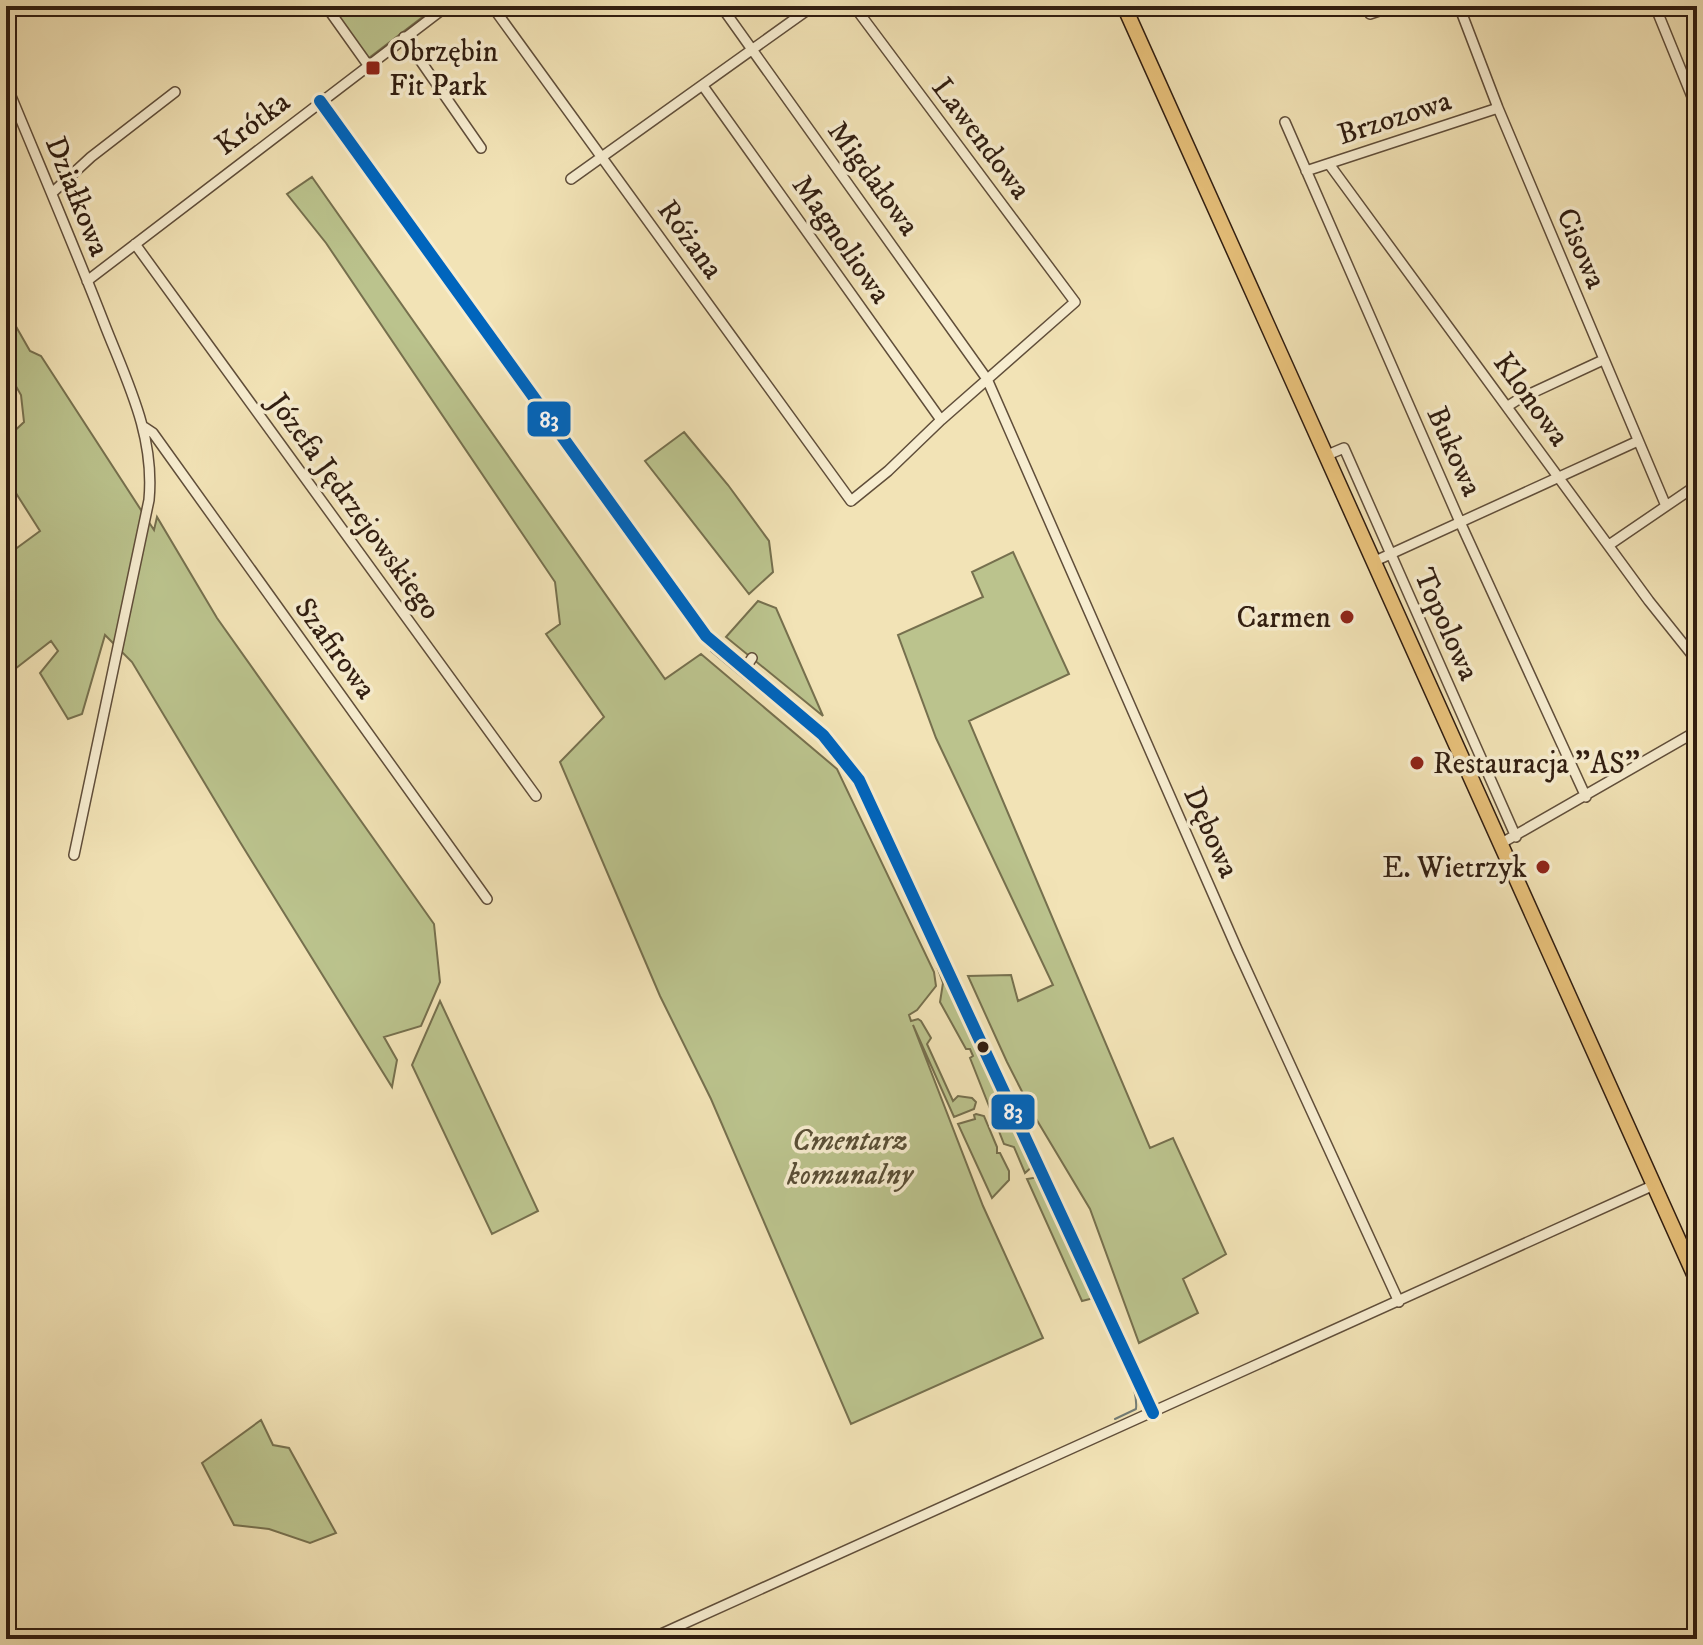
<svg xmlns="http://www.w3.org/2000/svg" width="1703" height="1645" viewBox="0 0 1703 1645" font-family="'IM FELL DW Pica',serif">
  <rect width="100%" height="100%" fill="#f2e3b6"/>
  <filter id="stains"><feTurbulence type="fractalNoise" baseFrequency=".0025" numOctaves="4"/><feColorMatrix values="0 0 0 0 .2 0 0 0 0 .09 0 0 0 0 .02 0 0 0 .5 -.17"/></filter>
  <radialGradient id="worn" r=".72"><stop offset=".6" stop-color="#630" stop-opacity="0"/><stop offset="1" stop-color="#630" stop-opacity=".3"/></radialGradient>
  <path fill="#bbc38d" stroke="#76704e" stroke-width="2" d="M326 6H437L365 61Z
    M312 177 665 679 701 654 837 769 934 972 936 986 917 1010 909 1015 911 1021 918 1019 921 1021 931 1038 927 1044 953 1101 958 1096 972 1098 976 1102 974 1109 954 1117 913 1025 983 1206 1043 1338 851 1424 711 1099 660 996 560 762 604 717 546 634 560 624 555 582 326 243 287 194Z
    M10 316 30 351 41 356 154 530 157 517 217 618 434 924 440 982 421 1026 384 1037 397 1060 392 1087 240 842 132 662 105 635 82 714 68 719 40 673 58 651 51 641 6 676V556L40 531 7 479 8 437 24 422 21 395 6 369V318Z
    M684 432 728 485 769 541 773 572 749 594 645 461Z
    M1013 552 1069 674 969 721 1150 1148 1173 1138 1226 1254 1183 1279 1198 1313 1139 1343 1090 1209 1035 1117 1007 1062 968 976 1011 975 1018 1001 1053 985 936 738 898 635 983 597 972 572Z
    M758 601 776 608 823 716 726 637Z
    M938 969H944L1034 1165 1025 1173 1014 1147 1004 1144 970 1058 973 1056 970 1049H966L940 1002 943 983Z
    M440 1001 538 1211 492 1234 412 1065Z
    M976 1114 984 1116 997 1147V1153H1000L1009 1171V1180L992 1198 958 1124 975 1119 974 1115Z
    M1039 1177 1095 1294 1094 1298 1082 1301 1027 1179Z
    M261 1420 273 1445 289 1448 336 1533 310 1543 269 1529 234 1525 202 1463Z"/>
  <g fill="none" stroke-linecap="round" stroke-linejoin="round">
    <path stroke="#737c75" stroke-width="2" d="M711 651 829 749
      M840 763 855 785 894 869
      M898 879 938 962
      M942 972 1032 1167
      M1037 1177 1091 1295
      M1097 1306C1109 1333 1139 1381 1136 1409L1115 1419"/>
    <g stroke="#604e3a" stroke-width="12">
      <path id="minor" d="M326 6 368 65
        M492 6 851 501 888 471 941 420 1075 302 854 6
        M721 6 987 379 1237 949 1399 1302
        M1459 6 1498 108 1666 506
        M1655 6 1697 109
        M1370 14 1394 6
        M404 37 481 148
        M6 84C39 164 73 243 104 323 127 382 155 435 149 500L74 855
        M703 86 941 420
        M320 101 706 636 823 735 859 780 1153 1413
        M1285 122 1460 522 1586 797
        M1329 164 1649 601 1697 661
        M1306 171 1498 108
        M571 179 813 6
        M52 193 91 157 175 92
        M135 244 536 796
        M87 281 447 6
        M1508 406 1519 399 1603 360
        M144 427 153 433 487 899
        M1325 456 1344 448 1516 837
        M1609 545 1697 485
        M1373 562 1638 441
        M744 670 752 658
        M1500 844 1697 731
        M650 1639 1654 1185"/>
    </g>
    <g stroke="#301d10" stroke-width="17">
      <path id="primary" d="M1124 6 1697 1281"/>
    </g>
    <use href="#minor" stroke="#f7edd0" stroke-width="9"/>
    <use href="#primary" stroke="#e9c27b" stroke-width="14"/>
    <g stroke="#f7edd0" stroke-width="18">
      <path id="bus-1" d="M320 101 706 636 823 735 859 780 1153 1413"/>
    </g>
    <use href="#bus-1" stroke="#0065bd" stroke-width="12"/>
  </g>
  <g fill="#8f2418" stroke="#f7edd0" stroke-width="3">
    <rect x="365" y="60" width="16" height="16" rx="4"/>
    <circle cx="1347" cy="617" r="8"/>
    <circle cx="1417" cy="763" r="8"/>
    <circle cx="1543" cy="867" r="8"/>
  </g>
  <circle fill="#301d10" stroke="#f7edd0" stroke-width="3" cx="983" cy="1047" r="7"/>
  <g text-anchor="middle" stroke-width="7" stroke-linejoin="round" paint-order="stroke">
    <g font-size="30" fill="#301d10" stroke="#f7edd0" text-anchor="start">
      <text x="389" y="61">Obrzębin<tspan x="389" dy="34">Fit Park</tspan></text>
      <text x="1331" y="627" text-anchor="end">Carmen</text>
      <text x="1433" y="773">Restauracja "AS"</text>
      <text x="1527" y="877" text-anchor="end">E. Wietrzyk</text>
    </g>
    <g font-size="30" fill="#301d10" stroke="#f7edd0">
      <text transform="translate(1394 117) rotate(-18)" y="10">Brzozowa</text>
      <text transform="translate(252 123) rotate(-37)" y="10">Krótka</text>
      <text transform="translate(982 138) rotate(53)" y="10">Lawendowa</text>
      <text transform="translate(874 178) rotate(54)" y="10">Migdałowa</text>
      <text transform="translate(78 196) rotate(68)" y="10">Działkowa</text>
      <text transform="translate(691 239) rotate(54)" y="10">Różana</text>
      <text transform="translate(842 239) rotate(55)" y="10">Magnoliowa</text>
      <text transform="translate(1582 248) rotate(67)" y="10">Cisowa</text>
      <text transform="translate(1532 399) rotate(54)" y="10">Klonowa</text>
      <text transform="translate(1455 451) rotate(66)" y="10">Bukowa</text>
      <text transform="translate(355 506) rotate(54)" y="10">Józefa Jędrzejowskiego</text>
      <text transform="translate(1447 624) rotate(66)" y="10">Topolowa</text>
      <text transform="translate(336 648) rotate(54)" y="10">Szafirowa</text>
      <text transform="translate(1212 832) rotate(66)" y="10">Dębowa</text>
    </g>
    <g font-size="30" font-style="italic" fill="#5a4f36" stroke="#f7edd0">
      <text x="850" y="1150">Cmentarz<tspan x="850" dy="34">komunalny</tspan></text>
    </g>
  </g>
  <g stroke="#f7edd0" stroke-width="3">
    <rect x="526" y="400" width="46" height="38" rx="8" fill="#0065bd"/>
    <rect x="990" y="1093" width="46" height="38" rx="8" fill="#0065bd"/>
  </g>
  <g font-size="22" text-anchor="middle" font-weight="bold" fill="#fff">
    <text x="549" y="427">83</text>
    <text x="1013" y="1119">83</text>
  </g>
  <rect width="1703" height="1645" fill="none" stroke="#f2e3b6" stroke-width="32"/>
  <rect x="8" y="8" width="1687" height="1629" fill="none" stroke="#301d10" stroke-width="4"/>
  <rect x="16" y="16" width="1671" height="1613" fill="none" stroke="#301d10" stroke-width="2"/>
  <rect width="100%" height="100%" filter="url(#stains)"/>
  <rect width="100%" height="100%" fill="url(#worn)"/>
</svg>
